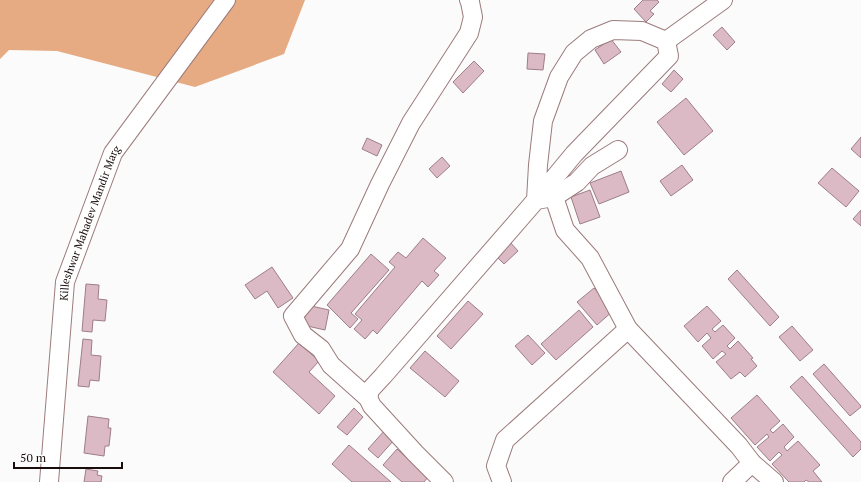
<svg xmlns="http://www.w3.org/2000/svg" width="861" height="482" viewBox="0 0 861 482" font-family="'PT Serif',serif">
  <rect width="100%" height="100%" fill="#fbfbfb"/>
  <path fill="#e6ab83" d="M0 0H305L284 54 195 87 57 51 9 50 0 59Z"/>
  <path fill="#dcbac5" stroke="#9e7e88" d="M643 0H657L659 2 650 11 654 14 646 22 634 9Z
    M722 27 735 42 727 50 713 35Z
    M611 39 621 52 604 64 595 50Z
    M528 53 545 54 543 70 527 69Z
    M474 61 484 71 463 93 453 82Z
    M674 70 683 79 671 92 662 84Z
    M686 98 713 131 684 155 657 122Z
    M861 137V158L851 149Z
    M367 138 382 145 377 156 362 149Z
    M442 157 450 166 437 178 429 169Z
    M682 165 693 180 671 196 660 181Z
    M832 168 859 191 846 207 818 183Z
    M621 171 629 192 599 204 590 183Z
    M590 190 600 217 580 224 571 197Z
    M861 210V226L853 219Z
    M423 238 446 258 434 271 439 275 428 287 422 281 377 334 373 330 365 339 354 329 362 320 355 314 395 267 389 262 398 252 406 258Z
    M510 242 518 251 504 264 496 256Z
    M371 254 389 270 351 313 358 319 350 328 327 305Z
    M272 267 293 298 278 308 267 291 255 299 245 285Z
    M737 270 779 317 770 326 728 279Z
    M86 284 99 285 98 299 107 300 105 321 93 320 92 332 82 331Z
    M594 288 614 310 597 325 577 302Z
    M468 301 483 314 451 349 437 336Z
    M307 305 329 310 325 330 303 325Z
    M707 306 721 321 712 329 715 332 723 325 735 338 727 346 730 349 738 341 753 358 751 359 757 366 745 377 740 372 731 379 716 362 726 354 722 351 713 359 702 346 711 338 707 333 698 342 684 326Z
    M579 310 593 327 556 360 541 344Z
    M792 326 813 350 800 361 779 337Z
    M528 335 545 353 532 365 515 346Z
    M83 339 92 340 91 355 101 356 99 381 90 380 89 387 78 386Z
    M299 343 319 361 309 372 335 396 319 414 273 372Z
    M425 351 459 381 445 397 410 368Z
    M824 364 861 406V407L850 416 813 374Z
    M802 376 861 442V449L853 457 790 387Z
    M757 395 780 421 770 430 773 433 783 424 794 437 784 447 787 451 798 441 820 465 813 471 822 482H809L806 480 804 482H789L772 464 782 455 779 452 770 461 757 447 769 437 767 434 755 445 731 418Z
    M354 408 363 417 347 435 337 427Z
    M88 416 109 419 108 428H111L109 446H105L104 456 84 453Z
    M385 430 395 439 378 458 368 449Z
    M349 445 391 482H352L332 464Z
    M397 449 428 477 424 482H402L383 465Z
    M86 469 98 471 97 475 102 476 101 482H84Z"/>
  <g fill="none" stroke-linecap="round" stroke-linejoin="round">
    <g stroke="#9c7b7c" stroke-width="20">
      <g id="minor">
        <path d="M613 30 642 31 666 41 669 56 574 154 536 200 538 165 543 121 559 77 574 53 591 39Z"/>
        <path d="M666 41 723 0"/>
        <path d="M538 181 554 197 565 230 590 258 628 329 739 446 752 463 774 482"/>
        <path d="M368 398 370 390 383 376 536 200 554 197 577 182 592 166 618 150"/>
        <path id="s1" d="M49 482 65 282 113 153 226 0"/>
        <path d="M444 482 415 453 372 406 368 398 331 365 321 349 303 335 293 316 350 249 380 184 411 123 469 33 473 17 470 2 469 0"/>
        <path d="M502 482 496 466 505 440 628 329"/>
        <path d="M732 482 752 463"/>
      </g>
    </g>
    <use href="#minor" stroke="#fff" stroke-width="18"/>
  </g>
  <g text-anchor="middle" stroke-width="3" stroke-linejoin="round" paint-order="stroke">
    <g font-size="11" fill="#180c0d" stroke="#fbfbfb">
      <text dy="4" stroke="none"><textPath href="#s1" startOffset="264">Killeshwar Mahadev Mandir Marg</textPath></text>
    </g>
  </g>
  <path d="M14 462v6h108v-6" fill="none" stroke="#180c0d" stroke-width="2"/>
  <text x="20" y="462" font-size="12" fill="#180c0d" stroke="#fbfbfb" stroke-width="3" paint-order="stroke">50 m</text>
</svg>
